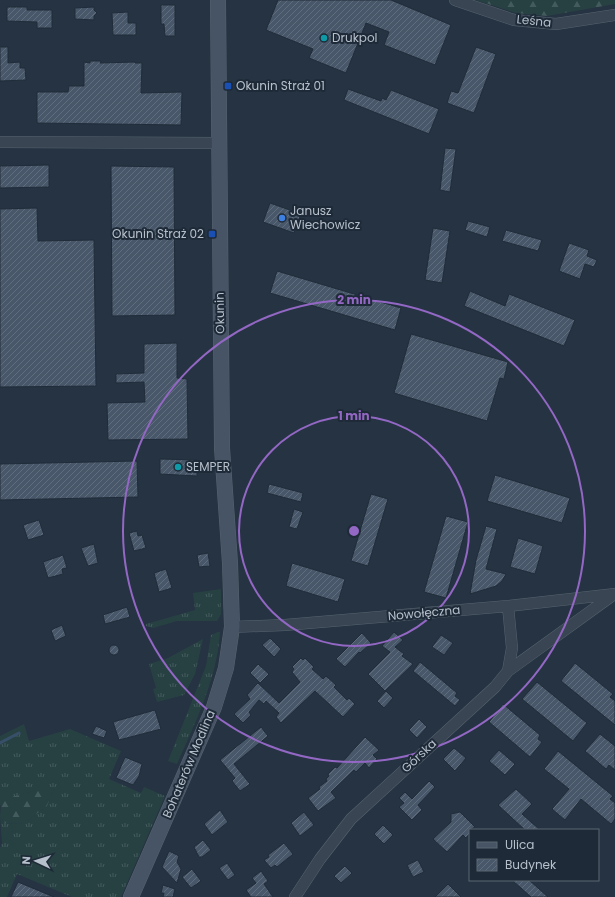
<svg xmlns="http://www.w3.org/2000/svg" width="615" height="897" viewBox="0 0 615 897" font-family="Poppins,sans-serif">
  <defs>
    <pattern id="grass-tufts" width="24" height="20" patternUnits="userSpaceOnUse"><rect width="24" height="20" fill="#274143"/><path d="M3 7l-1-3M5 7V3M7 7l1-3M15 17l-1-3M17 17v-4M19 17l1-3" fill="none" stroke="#445b5d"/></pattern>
    <pattern id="forest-firs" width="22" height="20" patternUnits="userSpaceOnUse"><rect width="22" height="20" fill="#274143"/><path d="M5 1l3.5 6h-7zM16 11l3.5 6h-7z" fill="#445b5d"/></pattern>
    <pattern id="building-hatch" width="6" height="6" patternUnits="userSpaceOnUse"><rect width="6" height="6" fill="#485769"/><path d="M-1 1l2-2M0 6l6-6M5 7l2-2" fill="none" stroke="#606d7d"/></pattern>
  </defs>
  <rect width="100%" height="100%" fill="#253342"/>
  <path fill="url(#grass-tufts)" d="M221 589V614L217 621H177L153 628 146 626V624L195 610 193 593Z
    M218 632H220C217 679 196 721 177 764L168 761 206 666 211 635Z
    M203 639 195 674 184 695 157 702 153 689 156 688 149 664 168 658Z
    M24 724 29 741 70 729 121 751 109 779 141 793 144 787 165 796 121 897H72L17 874 7 897H0V848L2 843 0 817 5 823 20 824 27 821 47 806 54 789C40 788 9 795 0 806V736Z"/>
  <path fill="url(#forest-firs)" d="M476 0H615V4L547 16 516 13Z
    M40 789H54L47 806 27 821 20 824 5 823 0 817 1 804 8 798Z"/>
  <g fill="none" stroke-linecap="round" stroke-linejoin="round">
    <path stroke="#384f6a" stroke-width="3" d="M0 743 19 733"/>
  </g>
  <path fill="url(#building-hatch)" stroke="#202c39" d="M278 0H391L451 25 435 65 384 45 389 32 366 23 346 73 309 58 313 49 266 30Z
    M161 5H175V36H165L164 24H161Z
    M7 7H27V10H52V28H37V22L7 21Z
    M94 7V10L97 13 94 16V20L75 19V8Z
    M128 12V23H136V35H113L112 13Z
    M0 47H8V63L20 62V68H25L26 80 0 81Z
    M476 47 496 54 474 113 447 103 451 91 458 93Z
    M90 61H101L100 63 135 62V63H142L141 93 182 92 181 125 37 123V92H68L69 86H84V62L90 63Z
    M348 89 381 101 382 98 386 100 391 90 439 109 429 134 344 100Z
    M445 148 456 149 450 192 440 190Z
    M49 165V187L0 188V166Z
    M111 166 174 167 175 315 112 316Z
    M270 203 301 214 294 233 263 222Z
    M37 208 38 241 94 240 96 386 0 387V209Z
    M468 221 490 227 487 237 465 230Z
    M433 228 450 231 442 283 425 280Z
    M506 230 542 240 538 251 502 241Z
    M569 243 589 250 587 256 597 260 594 267 585 264 580 279 559 271Z
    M277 271 401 308 395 330 270 293Z
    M470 291 505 306 509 294 575 320 564 346 464 306Z
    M411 334 508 362 504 379 500 378 487 421 394 393Z
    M177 343V378L187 379 188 439 108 440 107 403 145 402 144 382 116 383V374L144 373V344Z
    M160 459 197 460V476L160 474Z
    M137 461 138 497 0 500V464Z
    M495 475 570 498 562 523 487 501Z
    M269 484 303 493 301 502 267 493Z
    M371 494 388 499 368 566 351 561Z
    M294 509 303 512 297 529 289 527Z
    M446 516 468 522 446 598 424 592Z
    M39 520 44 535 28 540 23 525Z
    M486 526 497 529 486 569 506 574 502 581 496 586 470 594 476 560Z
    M137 531 138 536 142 535 146 548 134 551 129 533Z
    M518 538 543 546 535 574 510 567Z
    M94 544 98 563 88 566 81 548Z
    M208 553 210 566 199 567 197 555Z
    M63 555 67 568 62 569 63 574 48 578 43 562Z
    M292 563 345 579 338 602 286 586Z
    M166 569 172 588 159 592 154 573Z
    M127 607 130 617 105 624 103 615Z
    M62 625 66 636 55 641 51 630Z
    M394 632 403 640 395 647 404 654 402 656 413 664 385 691 368 674 390 652 382 646Z
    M362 633 371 643 360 653 359 652 345 667 336 659Z
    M441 635 453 643 444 655 432 647Z
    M270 638 281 649 274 657 262 645Z
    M109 650a5 5 0 1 1 10 0a5 5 0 1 1-10 0Z
    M301 658 303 660 305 658 314 667 312 669 323 679 326 676 336 685 334 687 347 700 349 698 355 704 343 717 315 691 281 723 276 717 279 713 266 701 264 704 259 700 249 712 251 715 243 723 234 714 250 699 247 695 258 683 279 703 300 682 292 672 294 669 292 667Z
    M420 662 457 693 455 696 460 700 455 706 413 671Z
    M575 663 613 694 610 697 615 701V725L561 681Z
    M258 664 269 674 260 683 250 673Z
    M537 682 587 723 573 741 522 699Z
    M386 691 393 698 384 708 377 701Z
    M503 704 540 735 538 739 542 742 530 757 489 722Z
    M155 710 161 729 119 740 113 722Z
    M419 719 427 727 417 738 409 730Z
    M96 726 107 731 104 738 92 734Z
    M261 727 268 736 234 764 250 784 240 791 232 781 235 778 220 760Z
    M600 734 615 746V770L609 765 606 769 585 751Z
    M365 737 379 750 373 755 377 759 369 768 365 763 356 772 354 770 331 792 336 798 318 811 308 798 320 789 319 787 327 781 326 779 329 776 328 774 335 767 337 768Z
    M454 748 466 758 455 771 443 759Z
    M499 750 515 764 505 775 489 761Z
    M558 751 613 796 610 799 615 803V819L611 824 581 799 565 820 552 809 569 789 544 769Z
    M125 757 142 764 139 776 133 785 116 778Z
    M429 781 435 787 418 805 422 810 412 820 399 807 404 803 399 798 405 792 412 799Z
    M516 789 532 804 522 814 540 830H525L498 805Z
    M220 810 228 822 212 835 204 824Z
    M304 812 314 825 300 836 291 823Z
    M460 812 475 827 470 830V833L466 838 463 835 447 852 433 839 451 822V814Z
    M383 825 393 835 384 844 374 834Z
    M203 840 211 850 202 857H199L194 847Z
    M284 843 293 854 277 867 275 865 271 868 264 860 269 857 268 855Z
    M169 851 179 856 177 862 181 869 177 883 162 867Z
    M418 860 424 872 413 877 407 865Z
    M227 863 235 875 228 880 219 868Z
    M345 866 352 873 341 883 334 876Z
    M192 869 201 881 191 888 182 877Z
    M261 871 268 881 264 884 273 897H251L246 890 256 883 252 878Z
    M512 880H529L548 897H531Z
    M18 882 54 897H11Z
    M448 884 461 897H435Z
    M163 885 175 889 173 897H163L164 893H161Z"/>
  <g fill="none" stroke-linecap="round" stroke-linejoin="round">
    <g stroke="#57636f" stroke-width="12">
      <path id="street" d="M455 0 514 20 556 24 615 15
        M0 142 219 143
        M232 627 285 625 508 606 615 594
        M508 671 613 595
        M295 897 320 859 351 819 495 687 508 671 512 648 508 606"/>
    </g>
    <g stroke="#57636f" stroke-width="16">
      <path id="secondary" d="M131 897 214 707 226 668 232 627 230 563 222 448 218 0"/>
    </g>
    <use href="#street" stroke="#394552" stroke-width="11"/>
    <use href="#secondary" stroke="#475465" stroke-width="15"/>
  </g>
  <g fill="none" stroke="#9367c4" stroke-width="2">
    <circle cx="354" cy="531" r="115"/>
    <circle cx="354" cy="531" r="231"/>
  </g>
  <g fill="#0f9aa8" stroke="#1e2a37" stroke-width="1.5">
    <circle cx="324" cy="38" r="4"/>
    <circle cx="178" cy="467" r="4"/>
  </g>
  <g fill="#1a4fb4" stroke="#1e2a37" stroke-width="1.5">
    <rect x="224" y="82" width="8" height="8" rx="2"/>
    <rect x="208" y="230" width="8" height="8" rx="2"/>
  </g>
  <circle fill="#3f7fe0" stroke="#1e2a37" stroke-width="1.5" cx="282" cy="218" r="4"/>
  <g text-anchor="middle" stroke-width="4" stroke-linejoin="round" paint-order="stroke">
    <g font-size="12" fill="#b6c0cc" stroke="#1e2a37">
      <text transform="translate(534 21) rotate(6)" y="4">Leśna</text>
      <text transform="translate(220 313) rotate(-91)" y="4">Okunin</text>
      <text transform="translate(424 613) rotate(-5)" y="4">Nowołęczna</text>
      <text transform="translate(419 756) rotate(-43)" y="4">Górska</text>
      <text transform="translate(189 764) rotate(-67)" y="4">Bohaterów Modlina</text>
    </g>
    <g font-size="12" fill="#b6c0cc" stroke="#1e2a37" text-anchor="start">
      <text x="332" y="42">Drukpol</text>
      <text x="236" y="90">Okunin Straż 01</text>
      <text x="290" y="215">Janusz<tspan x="290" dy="14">Wiechowicz</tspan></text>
      <text x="204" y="238" text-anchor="end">Okunin Straż 02</text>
      <text x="186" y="471">SEMPER</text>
    </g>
  </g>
  <circle cx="354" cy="531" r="6" fill="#9367c4" stroke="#1e2a37" stroke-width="2"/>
  <g font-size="12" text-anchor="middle" font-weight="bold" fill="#9367c4" stroke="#1e2a37" stroke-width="4" stroke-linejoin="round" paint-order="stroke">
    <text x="354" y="304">2 min</text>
    <text x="354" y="420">1 min</text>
  </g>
  <rect x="469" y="829" width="130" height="52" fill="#1e2a37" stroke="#5b6673"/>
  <rect x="477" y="842" width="20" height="6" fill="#475465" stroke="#5b6673"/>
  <text x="505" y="849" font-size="12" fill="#b6c0cc">Ulica</text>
  <rect x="477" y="859" width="20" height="12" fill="url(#building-hatch)" stroke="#5b6673"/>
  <text x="505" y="869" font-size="12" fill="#b6c0cc">Budynek</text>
  <g transform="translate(36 861) rotate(274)" stroke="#1e2a37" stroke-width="3" paint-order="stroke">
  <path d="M0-3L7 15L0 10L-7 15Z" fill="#b6c0cc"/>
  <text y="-6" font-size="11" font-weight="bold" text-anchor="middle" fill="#b6c0cc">N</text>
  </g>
</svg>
